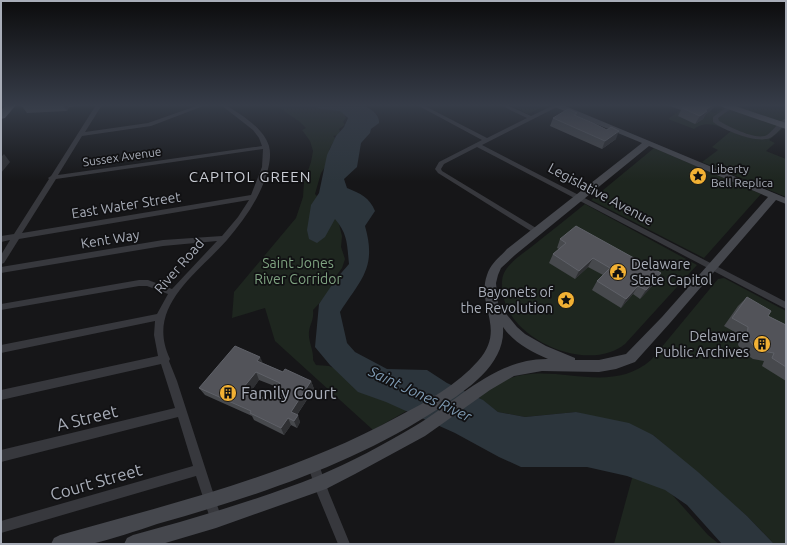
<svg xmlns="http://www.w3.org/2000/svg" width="787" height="545" viewBox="0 0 787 545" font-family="Ubuntu,sans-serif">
  <rect width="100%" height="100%" fill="#161618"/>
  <path fill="#1e261f" d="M275 105H335L349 115 345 116 346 118 343 122 345 125 339 129 340 131 338 135 333 136 338 140 334 141 329 150 333 156 321 173 315 194 338 220 342 236 341 247 345 259 342 268 334 279 329 293 313 310C314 321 310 323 309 332 308 342 314 350 313 360L316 365 329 366 388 389 410 409 373 430 275 341 265 308 232 318 234 292 296 218 303 197 304 182 311 162 313 151 310 141 302 130 306 128 300 122Z
    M510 105H547L528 114Z
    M687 105H693L715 113 727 105H786V126L769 140 775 143 766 151 786 159V197L702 162 718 150 712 147 731 131C717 126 707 120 694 129L668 119Z
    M654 148 761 194 704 258 591 200Z
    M585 204 697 265 625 344C589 374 509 340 503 294 502 288 501 279 504 273 510 261 524 253 535 244 551 231 568 218 585 204Z
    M724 278 786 311V544H774L747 516 653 435 576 412 525 417 498 412 479 398C484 392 490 389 496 385 545 354 605 400 651 360L718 279Z
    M634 471 668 490 708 535 719 544H614Z"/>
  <path fill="#2c353c" d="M310 105C323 105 350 102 361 105 369 107 380 114 379 123L371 129 370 133 361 143 357 167 344 179 347 188C360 193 370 198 375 211L365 226C377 268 361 279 340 312L347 343 355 352 387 369 427 370 447 383 483 400 498 412 525 417 576 412 629 423 653 435 698 472 747 516 774 544H722L687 505 665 490 627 476 587 467H521L499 457 455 433 386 402 358 392 330 365 315 347 319 304 336 279 349 264C347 245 348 234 335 219L325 237 317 243 309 239 307 230 311 205 319 193 327 155 336 136 344 127 348 118 340 111 321 109Z"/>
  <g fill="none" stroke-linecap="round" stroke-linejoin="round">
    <path fill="#37383d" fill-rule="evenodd" d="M96 105H102L85 132 148 123 199 105H206L151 126 82 136 58 175 262 146 259 138 253 130 221 105H226C241 115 263 127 269 146 272 157 268 171 264 182 256 203 242 222 227 240 196 275 145 307 170 359L169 361 177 381 222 520 220 524 216 526 212 524 196 476 1 533V521L193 466 178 417 1 462V450L175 408 161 364 1 400V390L158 356 154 335 155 321 1 353V345L157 314 168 294 147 286H139L1 310V304L139 280H148L172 289 217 241 163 246 1 273V267L163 240 222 236 238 217 249 200 19 239 4 263 1 264V255L10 240 1 242V236L14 234 49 179 48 178 51 176ZM263 149 262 167 251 195 22 233 56 179Z
      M417 105H423L487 138 527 118 502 106V105H507L531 116 554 105H559V106L482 145 786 302V309L477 147 444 164 441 169 442 171 541 231 540 233H534L438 173 435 169 439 162 482 140Z
      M730 105H736L718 118 719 121C728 126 756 141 767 135 774 130 778 122 786 118V123C781 128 776 135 770 138 757 144 723 130 713 122V117Z
      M314 460 318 462 329 493 350 544H338L317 493 308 466 310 462Z"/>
    <path fill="#45474d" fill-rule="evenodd" d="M555 105H563L786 198V204L776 200 670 323 635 362 616 369 599 372 542 371 514 376 490 390 425 436 355 474 326 489 216 528 162 544H124L127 538 133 535C195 518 258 500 318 476 349 463 385 444 415 426 457 401 496 358 548 359 531 352 514 343 503 327 506 364 468 389 441 407 355 464 256 496 157 524 136 531 113 539 91 544 78 545 64 544 51 544L54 538 60 535C175 503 293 474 399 416 426 402 457 385 478 361 507 329 476 306 487 275 491 263 499 258 507 249L642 143 555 107ZM649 146 768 197 662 317 626 354 599 360H575V358L546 346 525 334 517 327 498 304 496 283 498 275 501 268 515 255Z"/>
    <path fill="#53555c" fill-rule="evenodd" d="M721 105H732L786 123V129L722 107Z"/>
    <path fill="#63666e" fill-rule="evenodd" d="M6 105H16L5 118 1 119V110Z"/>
  </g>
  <path fill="#47494d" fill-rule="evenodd" d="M21 105H84L82 106 69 107 67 111 27 113Z
    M666 105H717L716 106 705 115 703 119 695 124 678 116 681 110Z
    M577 113 576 115 616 139 602 149 550 126 553 118Z
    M560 239 656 282 640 299 633 294 621 308 592 290 597 281 603 275 588 267 575 279 549 263 553 254 559 249 557 248Z
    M747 297 768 316 786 325V381L762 366 764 361 753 359 744 353 738 345 740 335 724 326 738 306Z
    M263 363 283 372 311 381 314 389 297 415 300 422 297 428 291 425 284 435 254 420 252 416 205 395 199 388ZM259 380 277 387 268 400 251 391Z"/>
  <path fill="#2f3033" d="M63 105H68L69 107 67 111Z
    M713 105H717L716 106 705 115 703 119 695 124 700 116 705 110Z
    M619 131 616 139 602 149 605 141Z
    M4 154 10 162 1 173V157Z
    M593 258 588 267 575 279 579 271Z
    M661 273 656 282 640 299 646 290Z
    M638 286 633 294 621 308 626 299Z
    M260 357 264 365 257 361Z
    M256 372 259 380 248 396 243 388Z
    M311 381 314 389 294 419 291 412Z
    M298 415 300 422 297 428 294 421Z
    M288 418 291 425 284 435 281 428Z"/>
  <path fill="#525359" stroke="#5f6168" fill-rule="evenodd" d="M688 105H713L705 110 707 111 700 116 682 108Z
    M568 109 577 113 574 115 593 123 607 130 611 127 619 131 605 141 553 118Z
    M576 226 661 273 646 290 638 286 626 299 597 281 610 268 593 258 579 271 553 254 566 243 560 239Z
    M747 297 771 311 768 316 786 325V367L772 358 774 353 762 351 753 345 747 337 748 327 732 318Z
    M235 346 260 357 257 361 283 372 285 369 311 381 291 412 298 415 294 421 288 418 281 428 250 413 251 411 199 388ZM256 372 280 383 268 400 243 388Z"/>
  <linearGradient id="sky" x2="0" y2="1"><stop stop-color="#0c0c0d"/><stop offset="0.58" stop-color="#363c48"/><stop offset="1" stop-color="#363c48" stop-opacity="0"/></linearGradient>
  <rect width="787" height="181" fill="url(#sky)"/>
  <defs>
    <g id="sight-disc" transform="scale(0.9)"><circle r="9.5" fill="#f2b134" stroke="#111113"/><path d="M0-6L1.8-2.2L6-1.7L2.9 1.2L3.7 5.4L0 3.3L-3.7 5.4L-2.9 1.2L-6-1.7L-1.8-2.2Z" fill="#111"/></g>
    <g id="civic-disc" transform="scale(0.9)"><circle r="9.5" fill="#f2b134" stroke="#111113"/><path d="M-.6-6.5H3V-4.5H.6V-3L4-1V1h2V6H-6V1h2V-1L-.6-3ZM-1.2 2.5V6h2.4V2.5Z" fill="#111"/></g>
    <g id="building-disc" transform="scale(0.9)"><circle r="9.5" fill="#f2b134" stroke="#111113"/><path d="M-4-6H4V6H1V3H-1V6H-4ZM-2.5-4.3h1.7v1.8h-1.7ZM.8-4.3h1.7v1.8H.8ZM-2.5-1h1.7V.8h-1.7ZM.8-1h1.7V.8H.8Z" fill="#111"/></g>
  </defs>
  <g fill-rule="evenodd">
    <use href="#sight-disc" x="698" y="176"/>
    <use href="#civic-disc" x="618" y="272"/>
    <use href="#sight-disc" x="566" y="300"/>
    <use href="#building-disc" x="762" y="344"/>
    <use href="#building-disc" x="228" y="393"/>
  </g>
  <g text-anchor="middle" stroke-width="3.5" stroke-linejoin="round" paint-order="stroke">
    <g font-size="12" fill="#a8adb8" stroke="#111113">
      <text transform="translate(122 157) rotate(-8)" y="4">Sussex Avenue</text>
    </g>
    <g font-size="12" fill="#a8adb8" stroke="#111113" text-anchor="start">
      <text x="711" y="173">Liberty<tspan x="711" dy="14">Bell Replica</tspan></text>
    </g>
    <g font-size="14" fill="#a8adb8" stroke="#111113">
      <text transform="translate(601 194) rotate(28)" y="5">Legislative Avenue</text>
      <text transform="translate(126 205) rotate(-9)" y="5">East Water Street</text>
      <text transform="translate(110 239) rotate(-9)" y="5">Kent Way</text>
      <text transform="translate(179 266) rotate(-49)" y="5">River Road</text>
    </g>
    <g font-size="14" fill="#7fa381" stroke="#111113">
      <text x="298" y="268">Saint Jones<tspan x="298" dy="16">River Corridor</tspan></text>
    </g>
    <g font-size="14" fill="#a8adb8" stroke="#111113" text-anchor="end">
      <text x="631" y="269" text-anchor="start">Delaware<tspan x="631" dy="16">State Capitol</tspan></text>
      <text x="553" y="297">Bayonets of<tspan x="553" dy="16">the Revolution</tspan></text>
      <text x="749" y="341">Delaware<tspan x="749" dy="16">Public Archives</tspan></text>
    </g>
    <g font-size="15" letter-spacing="1" fill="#c9ccd4" stroke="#111113">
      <text x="250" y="182">CAPITOL GREEN</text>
    </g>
    <g font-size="15" font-style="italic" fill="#7f9bb3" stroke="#111113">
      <text transform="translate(420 394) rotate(25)" y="5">Saint Jones River</text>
    </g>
    <g font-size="17" fill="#a8adb8" stroke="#111113" text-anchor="start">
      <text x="241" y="399">Family Court</text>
    </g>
    <g font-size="17" fill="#a8adb8" stroke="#111113">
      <text transform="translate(87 418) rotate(-14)" y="6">A Street</text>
      <text transform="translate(96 482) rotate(-16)" y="6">Court Street</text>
    </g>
  </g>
  <rect width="787" height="545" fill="none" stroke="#a8adb8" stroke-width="4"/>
</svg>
